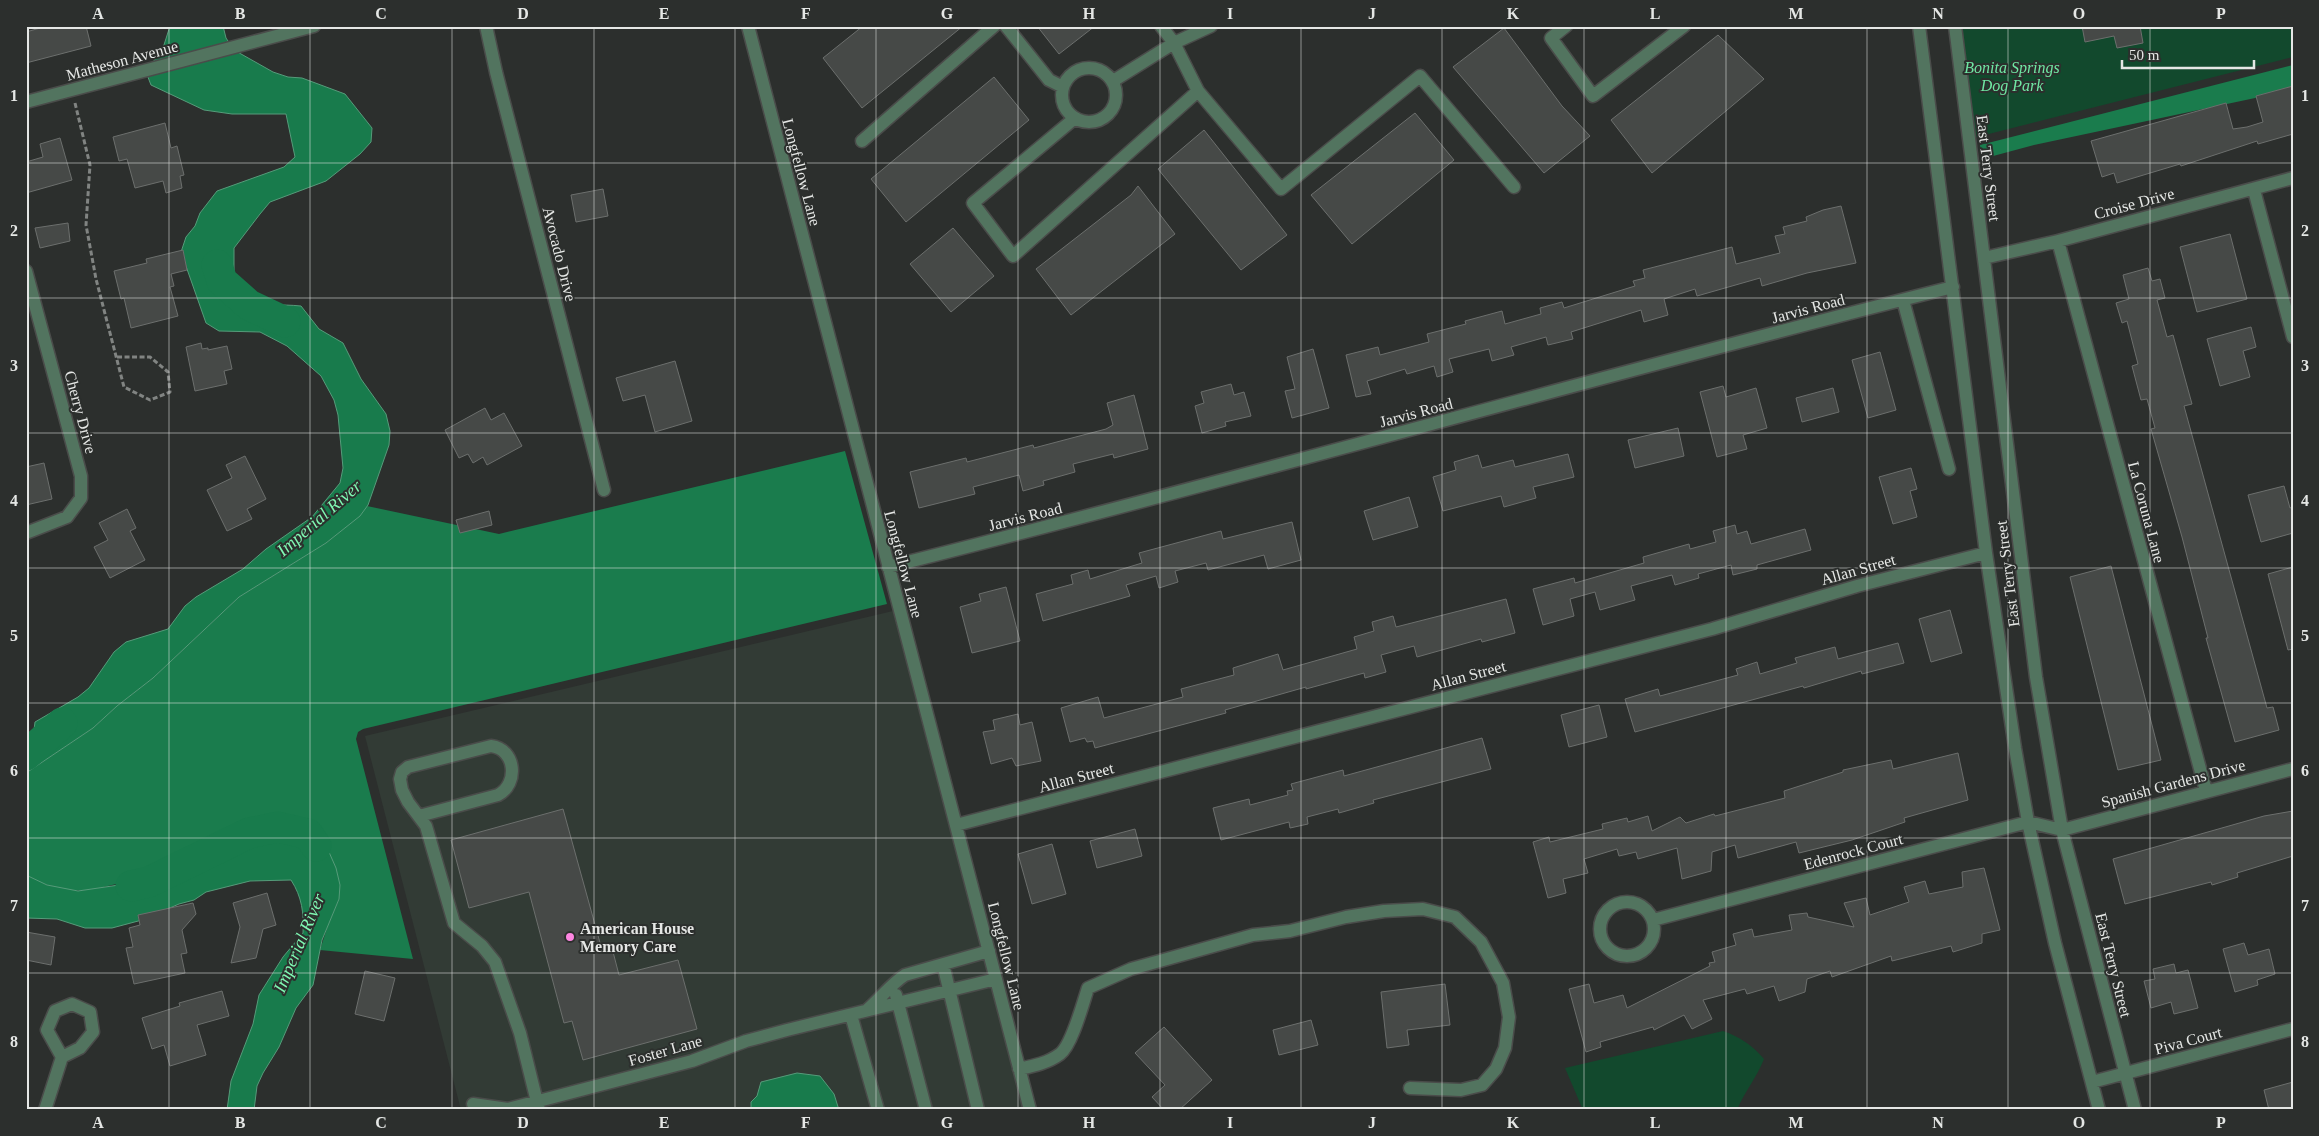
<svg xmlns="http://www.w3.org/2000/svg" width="2319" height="1136" viewBox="0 0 2319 1136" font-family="'Times New Roman',serif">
  <rect width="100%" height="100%" fill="#2c2f2d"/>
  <path fill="#323b35" d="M893 611 1023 1110H461L365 736Z"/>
  <path fill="#12492d" d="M1955 26H2293V57L1969 139Z
    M1723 1031C1740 1037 1752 1045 1764 1059 1757 1077 1745 1091 1737 1110H1583L1565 1068Z"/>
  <path fill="#1a7c4d" d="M2293 65V90L2034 145 1982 159 1980 145Z
    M845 451 887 604 363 729 358 732 356 739 413 959 320 950 328 925 339 899 325 843 299 830 269 831 245 843 203 856 179 869 91 890C68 892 46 887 26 875V773L93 728 117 706 153 678 239 597 326 543 359 516 367 506 499 534Z"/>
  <path fill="#187b4c" stroke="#569b7a" d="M170 26H223L226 38 234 50 273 72 288 77 302 78 345 94 372 128 371 142 360 154 326 181 270 202 260 214 234 248V275L244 302C262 306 282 304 301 306L319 329 343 343 361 379 386 414 390 431 389 445 368 505 360 516 326 543 239 597 153 678 117 706 93 728 26 773V759L31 754 35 722 78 697 89 688 114 652 126 642 168 629 185 606 196 597 243 569 266 549 312 517 340 483 343 468 338 415 334 400 321 376 287 346 260 332 219 331 206 323 181 252 186 237 195 226 200 213 217 191 284 167 295 157 286 114H232L204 110 151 85 146 72 163 48Z
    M284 827 299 830 325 843 336 868 340 885 339 899 322 940 313 985 296 1008 279 1047 263 1073 257 1086 254 1110H227L231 1081 253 1024 259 995 283 957 303 933C304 913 302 897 291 880L250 881 206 892 194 900 179 904 142 920 112 928H85L57 919 26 918V875L47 885 78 891 119 885 179 869 215 851 245 843 269 831Z
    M797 1073 820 1076 834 1094 839 1110H751V1102L757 1096 761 1082Z"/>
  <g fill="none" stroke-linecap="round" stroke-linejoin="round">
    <path stroke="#187b4c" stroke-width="31" d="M217 265 222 281 249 305 285 322
      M26 755 62 723
      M131 886 149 882 249 833 278 827 308 834 316 846"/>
  </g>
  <path fill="#464947" stroke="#6c6f6d" d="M47 26H86L91 46 26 63V32Z
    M863 26H963L862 108 823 58Z
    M1037 26H1095L1059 54Z
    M2082 26H2140L2143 43 2117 48 2114 36 2085 42Z
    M1504 28 1562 106 1590 136 1544 173 1453 67Z
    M1718 35 1764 79 1652 173 1611 120Z
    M994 77 1029 120 906 222 871 179Z
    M2293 86V134L2258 144 2257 141 2181 166 2180 164 2117 183 2114 173 2102 177 2091 141 2226 103 2233 129 2247 127 2263 122 2256 96Z
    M1415 113 1454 160 1352 244 1311 195Z
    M165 123 171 148 177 146 184 175 180 176 182 188 166 193 163 181 135 188 127 159 119 161 113 137Z
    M1204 130 1287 235 1241 270 1158 169Z
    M60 138 72 180 26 193V162L43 157 40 144Z
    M1138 186 1175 234 1071 315 1036 269 1131 195Z
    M603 189 608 216 576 222 571 195Z
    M1841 206 1856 263 1807 273 1762 286 1760 278 1697 296 1695 289 1664 299 1668 315 1644 322 1641 310 1571 332 1573 339 1548 345 1546 337 1511 347 1514 355 1492 361 1489 349 1449 359 1453 372 1437 377 1434 366 1407 374 1405 369 1367 381 1371 394 1356 397 1346 355 1378 347 1380 355 1429 342 1427 334 1466 324 1465 321 1502 311 1505 324 1541 314 1540 308 1562 302 1564 308 1635 286 1633 281 1645 278 1643 270 1732 247 1736 264 1780 253 1775 236 1785 234 1783 227 1807 221 1806 217 1823 210Z
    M68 223 70 241 40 248 35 228Z
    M953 228 994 276 951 312 910 264Z
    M2230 234 2247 299 2197 312 2180 247Z
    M183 250 187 270 171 274 174 286 170 287 178 316 131 328 124 298 121 299 114 271 147 263 146 259Z
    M2148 268 2152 281 2160 279 2165 298 2157 300 2167 337 2173 335 2192 404 2184 406 2267 708 2273 707 2279 730 2235 742 2206 638H2208L2182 537 2151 429 2155 428 2147 399 2141 400 2132 366 2138 364 2127 321 2122 323 2116 303 2129 299 2123 275Z
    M2251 327 2256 347 2243 351 2250 377 2220 386 2207 339Z
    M201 343 202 349 208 348V350L227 346 232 369 224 371 227 384 195 391 186 347Z
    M1313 349 1329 408 1292 418 1285 391 1295 389 1287 357Z
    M1880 352 1896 410 1868 418 1852 360Z
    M675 361 692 421 655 432 645 395 623 401 616 378Z
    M1231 384 1234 395 1244 392 1251 416 1225 422 1226 426 1202 433 1195 406 1204 403 1201 392Z
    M1723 386 1726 397 1756 388 1767 428 1743 435 1747 449 1717 457 1700 392Z
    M1833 388 1839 412 1802 422 1796 398Z
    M1134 395 1148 449 1114 458 1113 454 1073 464 1075 472 1043 481 1044 485 1023 491 1019 475 973 487 975 494 919 508 910 472 966 458 967 462 1033 445 1034 448 1106 429 1113 425 1107 403Z
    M485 408 491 420 504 413 522 446 487 465 483 457 473 463 468 454 459 458 445 430Z
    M1678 428 1684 456 1635 468 1628 440Z
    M1568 454 1574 477 1533 487 1536 498 1504 507 1501 496 1443 511 1433 477 1456 470 1454 462 1478 455 1482 468 1513 460 1515 467Z
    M245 456 266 499 247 509 252 519 227 531 207 490 232 478 226 465Z
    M44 463 52 499 26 505V467Z
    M1911 468 1917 489 1910 491 1917 517 1893 524 1879 477Z
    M2284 486 2290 508 2293 507V533L2261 542 2248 495Z
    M1409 497 1418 527 1373 540 1364 511Z
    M127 509 136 528 130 531 145 560 110 578 94 547 108 540 99 523Z
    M489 511 492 525 460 533 456 520Z
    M1292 522 1301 560 1268 569 1264 555 1208 570 1206 563 1175 571 1178 582 1159 588 1156 576 1126 585 1130 596 1043 621 1036 594 1073 584 1071 575 1088 570 1090 579 1142 563 1139 553 1221 531 1223 539Z
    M1735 525 1737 534 1747 531 1751 544 1805 529 1811 550 1757 565V569L1733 575 1731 565 1698 574 1699 578 1675 585 1672 575 1631 586 1635 600 1600 610 1595 592 1570 599 1574 616 1543 625 1533 589 1574 578 1575 583 1644 563 1643 557 1689 544 1690 549 1716 542 1713 531Z
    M2111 566 2161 760 2118 770 2070 577Z
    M2293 567V649L2288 650 2268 574Z
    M1006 587 1020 641 972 653 960 607 981 601 979 594Z
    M1506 599 1515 633 1482 642 1481 639 1417 657 1414 646 1381 655 1386 672 1365 678 1364 673 1306 689V687L1225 710 1226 713 1095 748 1093 741 1087 742 1085 738 1070 742 1061 708 1098 697 1104 718 1183 697 1181 689 1234 675 1233 668 1278 654 1283 670 1357 649 1354 637 1374 631 1372 622 1393 616 1396 627Z
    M1950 610 1962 653 1931 662 1919 619Z
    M1898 643 1904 663 1862 674 1861 671 1804 688 1803 686 1635 732 1625 699 1658 689 1660 696 1738 675 1736 669 1757 662 1760 674 1797 663 1795 658 1835 647 1838 659Z
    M1599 705 1607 737 1569 747 1561 715Z
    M1018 714 1020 725 1032 722 1041 761 1016 766 1012 758 991 764 983 732 995 730 993 720Z
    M1482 738 1491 769 1373 800 1374 803 1339 813 1338 809 1307 817 1308 824 1290 828 1289 822 1221 840 1213 808 1249 799 1250 805 1288 795 1287 791 1293 790 1291 784 1343 770 1344 776Z
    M1958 753 1968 800 1904 818 1905 822 1852 840 1799 853 1796 842 1738 858 1735 845 1712 852 1711 871 1682 879 1677 848 1638 859 1636 852 1619 856 1617 849 1584 859 1588 873 1563 879 1566 893 1548 898 1533 842 1549 837 1550 842 1603 829 1602 824 1627 818 1628 822 1648 816 1652 831 1680 817 1686 823 1714 814 1715 816 1785 798 1784 791 1843 772V770L1891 760 1893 769Z
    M563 809 602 950 612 948 619 975 678 960 697 1029 583 1060 572 1021 564 1023 529 892 469 908 451 840Z
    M2293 811V856L2237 873 2238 877 2212 885 2211 882 2125 904 2113 859 2264 816Z
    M1135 829 1142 856 1097 868 1090 841Z
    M1052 844 1066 894 1032 904 1018 854Z
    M1984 868 2000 930 1982 934V943L1953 952 1951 946 1892 961 1891 956 1832 977 1830 971 1807 979 1805 992 1779 1001 1774 986 1747 994 1745 989 1703 1000 1712 1019 1692 1029 1684 1015 1654 1030 1653 1027 1600 1042 1601 1047 1586 1052 1569 989 1589 984 1594 1003 1623 995 1627 1008 1710 966 1709 963 1715 962 1712 952 1736 945 1733 934 1752 929 1754 937 1792 930 1789 915 1807 913 1808 917 1854 927 1844 903 1866 898 1870 915 1909 902 1904 887 1925 881 1929 894 1963 887 1962 872Z
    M267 893 276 925 263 929 256 958 231 963 240 927 233 903Z
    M193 903 196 914 182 930 187 953 181 954 185 973 134 984 126 948 133 947 129 928 140 925 138 915Z
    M26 932 55 937 51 965 26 960Z
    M2244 943 2248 955 2269 949 2275 974 2257 980 2258 985 2235 992 2223 949Z
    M2174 964 2176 973 2188 970 2198 1008 2174 1014 2171 1002 2151 1008 2144 981 2155 979 2153 969Z
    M365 971 395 978 384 1021 355 1014Z
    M1445 984 1450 1025 1407 1030 1409 1045 1387 1048 1381 992Z
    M222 991 229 1016 197 1025 206 1055 170 1066 164 1045 152 1049 142 1018 180 1006 179 1003Z
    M1311 1020 1318 1045 1279 1055 1273 1030Z
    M1164 1027 1212 1080 1179 1110H1164L1152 1097 1165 1085 1135 1053Z
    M2293 1082V1110H2269L2264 1090Z"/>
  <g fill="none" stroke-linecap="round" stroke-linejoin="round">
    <g stroke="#4a4c4a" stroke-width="15">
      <path id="minor" d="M486 26 496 72 604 490
        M748 26 1030 1110
        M1006 26 1049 80 1063 87
        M1161 26 1174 43 1198 91 1281 189 1420 76 1514 187
        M1566 26 1551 38 1593 96 1684 26
        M1919 26 1986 553 2015 748 2028 822 2055 943 2099 1110
        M1955 26 2036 677 2062 830 2135 1110
        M1062 95a27 27 0 1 1 54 0a27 27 0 1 1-54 0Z
        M1113 81 1174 43 1211 26
        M26 102 314 26
        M1075 118 973 203 1013 256 1198 91
        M862 141 994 26
        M2254 190 2293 337
        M2058 241 2206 791
        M1984 258 2058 241 2293 178
        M26 271 81 476V498L67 517 26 533
        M1903 300 1949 469
        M888 567C1244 478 1597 376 1953 287
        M419 816 498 795C519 784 516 749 491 746L408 767 402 772 400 779 402 790 408 802 426 826 454 923 482 946 495 962 520 1033 539 1110
        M956 825 1712 629 1857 586 1986 553
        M1600 929a27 27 0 1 1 54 0a27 27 0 1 1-54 0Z
        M1653 920 2028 822 2062 830 2293 769
        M943 964 978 1110
        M896 995 926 1110
        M867 1010C880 999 892 983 905 975L989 951
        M851 1015 878 1110
        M1019 1069C1033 1066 1048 1063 1060 1054 1072 1045 1083 1003 1088 988L1131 969 1253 935 1290 931 1346 917 1384 911 1423 909 1455 917 1481 942 1503 983 1509 1017 1505 1048 1496 1069 1482 1085 1461 1090 1410 1088
        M2092 1082 2293 1029
        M473 1104 508 1109 692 1061 746 1041 787 1030 996 979
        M45 1110 62 1057 80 1048 93 1032 90 1012 72 1004 55 1011 47 1030 62 1057"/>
    </g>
    <path stroke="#818482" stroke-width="3" stroke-dasharray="5 2.5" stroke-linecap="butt" d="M75 103 90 165 86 225 96 279 124 387 150 400 170 392 168 372 150 357H117"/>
    <use href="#minor" stroke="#52745f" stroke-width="12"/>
  </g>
  <path fill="none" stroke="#e5e7e5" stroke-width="1" stroke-opacity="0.55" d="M169 26V1110M310 26V1110M452 26V1110M594 26V1110M735 26V1110M876 26V1110M1018 26V1110M1160 26V1110M1301 26V1110M1442 26V1110M1584 26V1110M1726 26V1110M1867 26V1110M2008 26V1110M2150 26V1110M26 163H2293M26 298H2293M26 433H2293M26 568H2293M26 703H2293M26 838H2293M26 973H2293"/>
  <circle fill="#fd86e1" stroke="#2c2f2d" stroke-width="2" cx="570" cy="937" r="5"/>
  <g text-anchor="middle" stroke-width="4" stroke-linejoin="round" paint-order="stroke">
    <g font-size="16" fill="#e5e7e5" stroke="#2c2f2d">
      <text transform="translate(122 60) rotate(-15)" y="6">Matheson Avenue</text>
      <text transform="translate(1989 168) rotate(83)" y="6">East Terry Street</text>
      <text transform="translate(802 172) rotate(75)" y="6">Longfellow Lane</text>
      <text transform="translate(2134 203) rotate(-15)" y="6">Croise Drive</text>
      <text transform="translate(560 254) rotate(76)" y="6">Avocado Drive</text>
      <text transform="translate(1808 308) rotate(-15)" y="6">Jarvis Road</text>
      <text transform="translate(81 412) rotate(75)" y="6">Cherry Drive</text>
      <text transform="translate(1416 412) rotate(-15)" y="6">Jarvis Road</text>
      <text transform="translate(2147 512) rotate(75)" y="6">La Coruna Lane</text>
      <text transform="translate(1025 516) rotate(-14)" y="6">Jarvis Road</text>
      <text transform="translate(904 564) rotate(75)" y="6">Longfellow Lane</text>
      <text transform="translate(1858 569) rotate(-16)" y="6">Allan Street</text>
      <text transform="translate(2007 574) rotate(-97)" y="6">East Terry Street</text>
      <text transform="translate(1468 675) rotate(-15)" y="6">Allan Street</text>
      <text transform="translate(1076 777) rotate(-15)" y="6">Allan Street</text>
      <text transform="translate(2173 783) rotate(-15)" y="6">Spanish Gardens Drive</text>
      <text transform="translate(1853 851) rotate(-15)" y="6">Edenrock Court</text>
      <text transform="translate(1007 956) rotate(76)" y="6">Longfellow Lane</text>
      <text transform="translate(2114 965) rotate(76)" y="6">East Terry Street</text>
      <text transform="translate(2188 1040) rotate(-15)" y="6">Piva Court</text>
      <text transform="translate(665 1050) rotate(-16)" y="6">Foster Lane</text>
    </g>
    <g font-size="16" font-style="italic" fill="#6fe7a3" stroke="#2c2f2d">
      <text x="2012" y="73">Bonita Springs<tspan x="2012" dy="18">Dog Park</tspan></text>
    </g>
    <g font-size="16" font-weight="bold" fill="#e5e7e5" stroke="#2c2f2d" text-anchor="start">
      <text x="580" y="934">American House<tspan x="580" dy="18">Memory Care</tspan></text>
    </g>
    <g font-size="18" font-style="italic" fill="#7ff7b2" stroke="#2c2f2d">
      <text transform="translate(319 518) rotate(-41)" y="6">Imperial River</text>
      <text transform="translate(299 943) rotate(-67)" y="6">Imperial River</text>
    </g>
  </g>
  <rect width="2319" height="1136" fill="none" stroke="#2c2f2d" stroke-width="55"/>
  <path d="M2122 60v8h132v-8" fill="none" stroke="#e5e7e5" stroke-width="2.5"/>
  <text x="2129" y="60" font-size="15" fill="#e5e7e5" stroke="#2c2f2d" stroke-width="4" paint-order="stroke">50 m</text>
  <rect x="28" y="28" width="2264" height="1080" fill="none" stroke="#e5e7e5" stroke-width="2"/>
  <g font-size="16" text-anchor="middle" font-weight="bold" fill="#e5e7e5">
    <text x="98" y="19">A</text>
    <text x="240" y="19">B</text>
    <text x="381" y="19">C</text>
    <text x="523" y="19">D</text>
    <text x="664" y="19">E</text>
    <text x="806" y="19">F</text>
    <text x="947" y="19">G</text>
    <text x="1089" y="19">H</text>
    <text x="1230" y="19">I</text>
    <text x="1372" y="19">J</text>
    <text x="1513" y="19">K</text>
    <text x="1655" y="19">L</text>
    <text x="1796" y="19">M</text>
    <text x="1938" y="19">N</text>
    <text x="2079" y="19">O</text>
    <text x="2221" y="19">P</text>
    <text x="14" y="101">1</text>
    <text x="2305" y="101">1</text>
    <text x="14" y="236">2</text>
    <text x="2305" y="236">2</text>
    <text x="14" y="371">3</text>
    <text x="2305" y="371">3</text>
    <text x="14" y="506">4</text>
    <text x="2305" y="506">4</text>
    <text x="14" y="641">5</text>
    <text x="2305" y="641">5</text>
    <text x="14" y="776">6</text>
    <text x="2305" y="776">6</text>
    <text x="14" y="911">7</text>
    <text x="2305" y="911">7</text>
    <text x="14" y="1047">8</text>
    <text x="2305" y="1047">8</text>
    <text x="98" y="1128">A</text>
    <text x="240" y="1128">B</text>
    <text x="381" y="1128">C</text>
    <text x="523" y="1128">D</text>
    <text x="664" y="1128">E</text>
    <text x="806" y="1128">F</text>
    <text x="947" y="1128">G</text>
    <text x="1089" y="1128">H</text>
    <text x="1230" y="1128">I</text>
    <text x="1372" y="1128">J</text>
    <text x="1513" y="1128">K</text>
    <text x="1655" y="1128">L</text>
    <text x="1796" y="1128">M</text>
    <text x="1938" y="1128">N</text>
    <text x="2079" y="1128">O</text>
    <text x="2221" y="1128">P</text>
  </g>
</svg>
